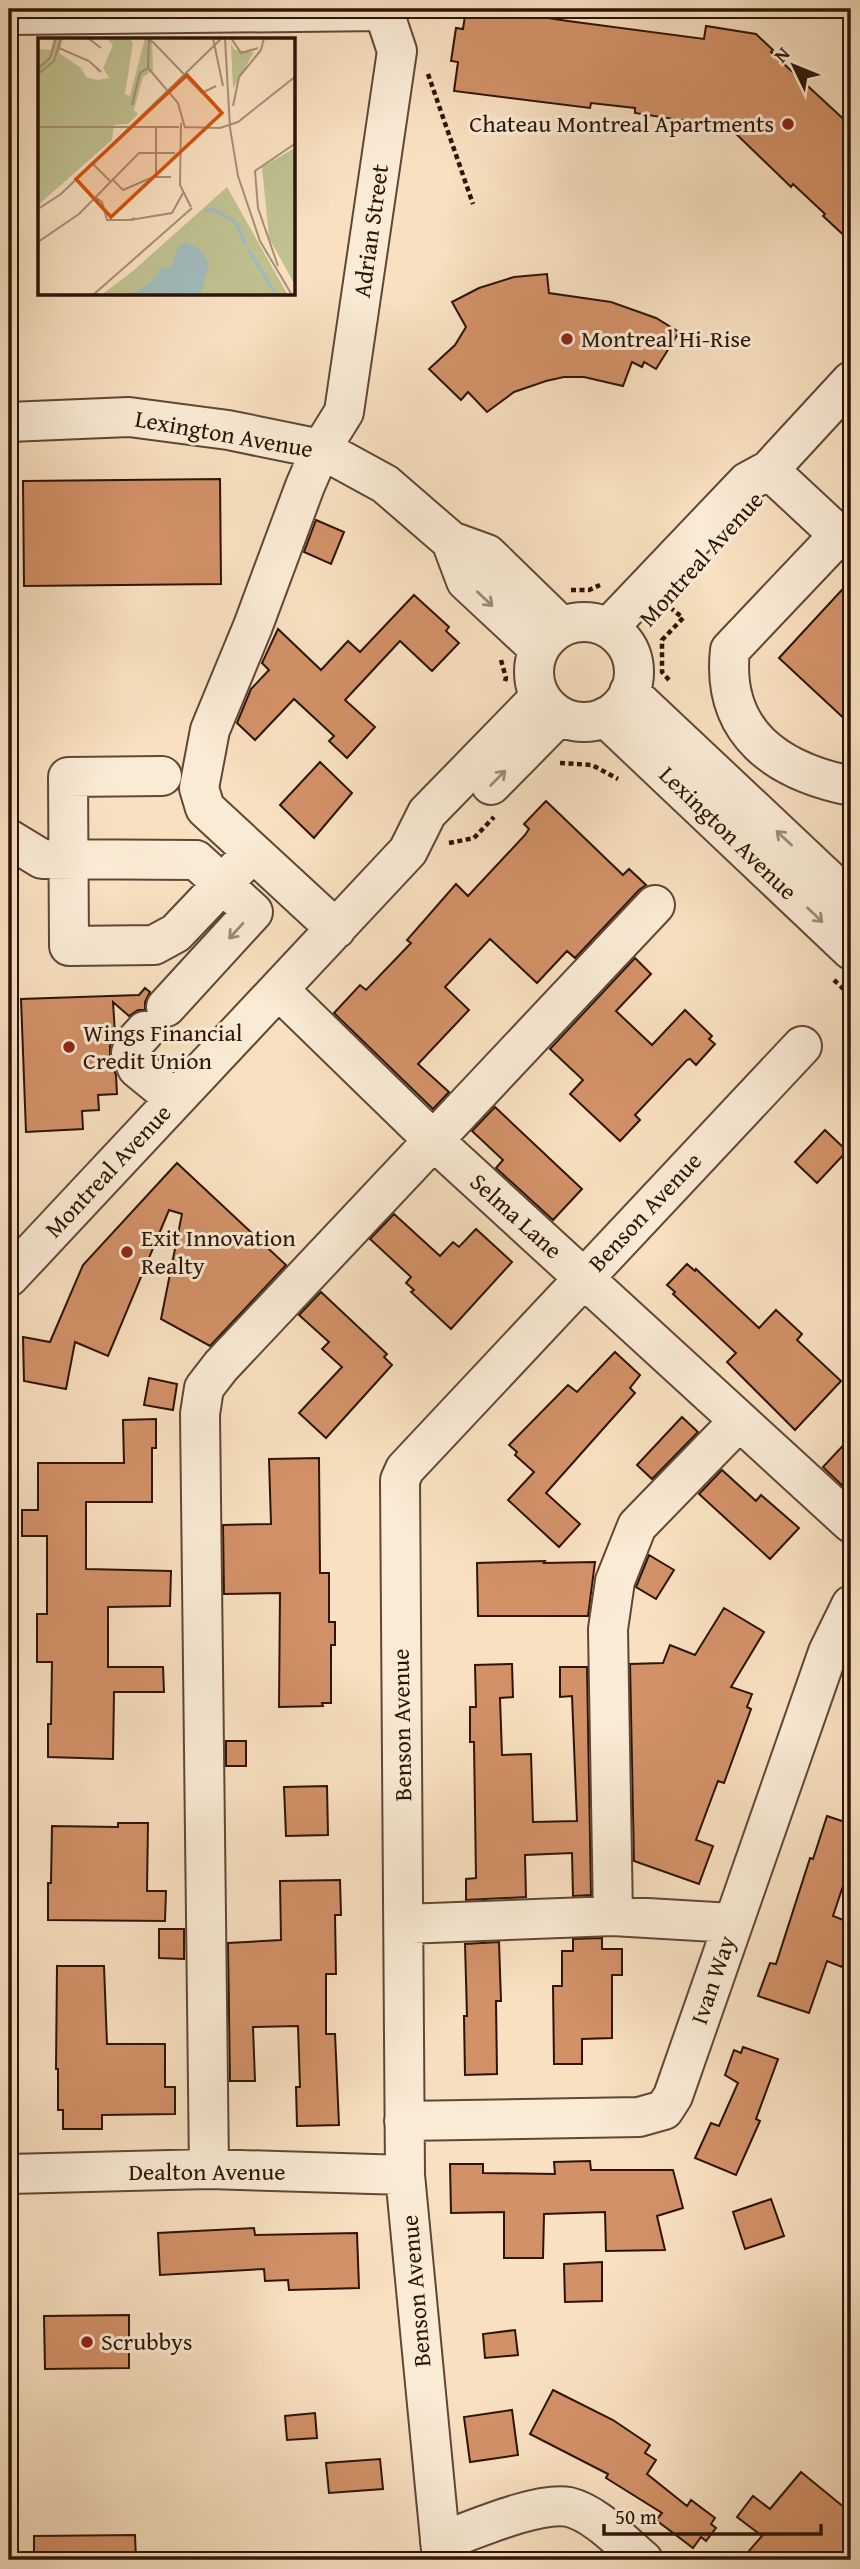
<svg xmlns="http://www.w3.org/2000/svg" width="860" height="2569" viewBox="0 0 860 2569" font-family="'Gentium Book Plus',serif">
  <rect width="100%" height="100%" fill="#f8e0c0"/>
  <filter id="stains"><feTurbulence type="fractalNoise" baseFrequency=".00286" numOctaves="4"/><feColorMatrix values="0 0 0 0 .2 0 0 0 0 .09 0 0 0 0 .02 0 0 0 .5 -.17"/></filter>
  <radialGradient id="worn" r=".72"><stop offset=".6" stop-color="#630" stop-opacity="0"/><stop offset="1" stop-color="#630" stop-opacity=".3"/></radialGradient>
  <path fill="#d39168" stroke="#2d1407" stroke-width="2" d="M466 9H503L502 11 568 21 704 39 706 26 756 34 773 50 771 52 851 126V242L823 216 825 214 793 184 791 187 730 128 635 113V108L591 103 590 108 454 91 458 62 451 61 456 28 463 29Z
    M547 274 549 293 611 302 656 318 679 332 656 369 644 362 642 367 632 362 623 386 584 377H564L546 381 514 392 487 412 468 392 461 400 429 369 455 345 466 327 452 302 479 288 514 277Z
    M220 479 221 584 24 586 23 481Z
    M316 520 344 532 331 564 304 552Z
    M851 580V725L779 658Z
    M414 595 449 627 446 631 459 643 432 671 400 641 345 700 375 727 347 758 329 741 334 736 294 699 255 740 237 723 251 689 269 670 262 663 278 629 321 670 348 641 360 652Z
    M320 762 352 793 314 838 280 805Z
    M546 801 623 875 629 869 646 885 639 890 575 958 567 951 537 983 490 939 445 987 469 1010 418 1064 449 1092 433 1109 334 1013 360 985 366 990 411 943 407 940 456 884 468 896 525 835 529 829 524 824Z
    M635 958 651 974 616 1011 652 1045 685 1010 712 1036 709 1039 715 1044 696 1065 690 1059 687 1060 635 1115 640 1120 620 1141 570 1094 583 1080 550 1049Z
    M145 988 150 992 145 1002V1010H138L129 1016 113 1002 115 1034 110 1046V1060L116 1075 117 1094 98 1095 99 1110 82 1111 83 1129 26 1132 21 999 139 995Z
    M495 1107 582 1189 553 1220 496 1168 503 1160 472 1131Z
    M825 1130 847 1151 817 1183 795 1162Z
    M177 1163 286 1265 210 1346 161 1319 182 1214 169 1210 108 1356 75 1342 66 1389 24 1381 23 1337 50 1342 83 1265Z
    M394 1214 440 1256 453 1242 459 1247 476 1229 512 1262 451 1329 411 1292 414 1290 406 1283 411 1277 370 1239Z
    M687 1264 695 1271 696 1269 759 1328 776 1310 802 1334 797 1340 841 1381 795 1430 727 1362 736 1353 673 1294 675 1292 667 1285Z
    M321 1292 387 1354 384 1357 392 1365 326 1438 299 1413 342 1367 322 1349 329 1342 299 1315Z
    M615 1352 640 1375 630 1388 635 1393 546 1493 580 1524 559 1547 508 1500 534 1472 515 1455 517 1452 509 1445 568 1385 577 1392Z
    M149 1378 177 1384 173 1410 144 1405Z
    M682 1417 698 1432 652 1479 637 1465Z
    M156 1419V1448H152V1502H86V1569L171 1571 170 1606 108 1607V1667H163L164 1692H114L113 1759 48 1757V1724H51L52 1662H37V1614H47V1536H22V1510H38V1463H124L123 1420Z
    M851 1437V1494L823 1467Z
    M319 1458 320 1573H329V1622H335V1645H331V1703H322L323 1706 279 1707 280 1593 224 1594 223 1525 271 1524 269 1459Z
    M722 1470 756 1501 761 1495 799 1528 770 1559 699 1494Z
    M649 1555 674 1570 656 1599 636 1587Z
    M545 1561 544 1563 595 1562 588 1616H478L477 1563Z
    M724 1608 764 1632 731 1687 752 1694 747 1707 751 1709 724 1783 718 1781 696 1840 713 1846 699 1884 634 1861 630 1664 663 1663 670 1645 695 1655Z
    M512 1664 513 1697 500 1698 502 1755 531 1754 533 1822 577 1821 572 1696 560 1697V1667H587L591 1895 573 1896 572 1853 525 1855 526 1897 466 1900V1879L476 1878 474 1742H470V1707H476L475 1665Z
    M226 1741H246V1766H226Z
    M327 1786 328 1835 286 1836 284 1787Z
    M827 1816 851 1824V1862L833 1916 851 1923V1943L842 1967 827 1961 809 2013 758 1996 770 1963 776 1964 810 1858 813 1859Z
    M118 1823H148L147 1891H166L165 1921 48 1920V1883H51L52 1826 118 1827Z
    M340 1880 341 1915H335L336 1974H326V2034H335L339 2125 297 2126 296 2087H300L298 2026 253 2027 255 2081H230L228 1943 281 1940 280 1881Z
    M159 1929H184V1959L159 1958Z
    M602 1938V1949H622V1975H612V2038L582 2039V2064H554L553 1986H562V1951H573V1939Z
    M499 1942 501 2001H496L497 2074 465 2075 464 2016H467L465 1944Z
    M57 1966H104L107 2044H165V2087H175V2114L102 2115V2129H63V2110H58V2069H56Z
    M743 2047 778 2059 756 2119 760 2121 736 2175 695 2158 711 2123 719 2126 738 2083 725 2075 734 2050 741 2053Z
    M590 2161 591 2170H673L683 2208 657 2216 665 2250 606 2251 605 2212 544 2214 543 2258H504V2212L451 2213 450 2164H483V2173L555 2174 554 2162Z
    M771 2199 784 2236 745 2249 733 2212Z
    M254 2228 255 2235 357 2233 359 2288 289 2290 288 2280 265 2281 264 2269 160 2275 158 2233Z
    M602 2262V2301L565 2302 564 2264Z
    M129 2315V2368L45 2369 44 2316Z
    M515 2330 518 2355 485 2358 483 2334Z
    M553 2390 613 2420 650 2445 645 2453 656 2460 647 2474 687 2506 691 2500 715 2518 711 2524 716 2528 706 2541 701 2537 693 2548 656 2520 662 2513 606 2478 608 2474 530 2434Z
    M512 2410 518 2455 470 2462 464 2417Z
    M315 2413 317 2438 287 2440 285 2416Z
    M380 2459 383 2489 329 2493 326 2463Z
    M801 2472 851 2513V2560H741L762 2536 737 2517 753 2496 770 2509Z
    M135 2535 136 2560H34V2536Z"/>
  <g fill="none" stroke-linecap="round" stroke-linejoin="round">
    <g stroke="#604735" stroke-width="42">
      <path id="minor" d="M9 15 383 11
        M9 422 129 417 228 430 321 449 385 484 451 541 487 554 562 627
        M769 470 839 535 730 650C721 733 777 771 851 786
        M451 541 466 581 539 649
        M534 672a50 50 0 1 1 100 0a50 50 0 1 1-100 0Z
        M608 628 747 482 769 470 851 381
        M629 692 851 901
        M605 717 851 950
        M162 776 68 777 69 946 154 945 176 933 252 853
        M491 785 559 716
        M9 839 42 859 196 860 253 912 166 1007
        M336 929 205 808 199 788 210 730 253 626 305 486 321 449 344 412 397 51 383 9
        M279 990 433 1140 851 1523
        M145 1031 135 1042 131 1053 137 1068 175 1099
        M9 1277 408 851 427 813 540 697
        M613 1916 608 1629 615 1581 637 1526 739 1421
        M404 1924 613 1916 732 1923
        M404 2121 639 2117 664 2110 673 2096 828 1652 851 1605
        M209 2169 200 1414 204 1388 221 1366 655 905
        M9 2174 209 2169 405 2175
        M440 2542C471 2531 538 2501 569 2507 597 2514 622 2543 643 2560
        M442 2560 405 2175 400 1480 405 1469 802 1046"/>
    </g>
    <path stroke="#2d1407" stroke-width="4.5" stroke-dasharray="5 3.5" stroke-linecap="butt" d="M428 74 473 204
      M571 590H589L600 585
      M501 660 506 678 504 684
      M669 680 662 672V640L683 618 672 609
      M560 763 592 765 618 779
      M449 843 474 838 494 817
      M834 980 851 996"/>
    <use href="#minor" stroke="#faebd6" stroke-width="38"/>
  </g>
  <defs><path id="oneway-shaft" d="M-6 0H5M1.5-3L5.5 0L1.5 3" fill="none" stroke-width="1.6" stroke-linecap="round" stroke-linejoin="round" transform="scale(1.75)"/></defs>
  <g stroke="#9e8a79">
    <use href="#oneway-shaft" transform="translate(485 599) rotate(43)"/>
    <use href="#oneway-shaft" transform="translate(498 778) rotate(-45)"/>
    <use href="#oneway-shaft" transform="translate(784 838) rotate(-137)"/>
    <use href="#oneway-shaft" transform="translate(815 915) rotate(44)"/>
    <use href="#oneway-shaft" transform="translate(236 931) rotate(132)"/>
  </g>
  <g fill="#8f2418" stroke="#faebd6" stroke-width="2.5">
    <circle cx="788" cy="124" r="7"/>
    <circle cx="567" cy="339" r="7"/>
    <circle cx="69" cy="1047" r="7"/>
    <circle cx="127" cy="1252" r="7"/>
    <circle cx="87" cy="2342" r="7"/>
  </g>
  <g text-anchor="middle" stroke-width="6" stroke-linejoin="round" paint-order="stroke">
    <g font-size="24" fill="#2d1407" stroke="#faebd6" text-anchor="start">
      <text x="774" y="132" text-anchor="end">Chateau Montreal Apartments</text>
      <text x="581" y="347">Montreal Hi-Rise</text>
      <text x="83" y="1041">Wings Financial<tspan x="83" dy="28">Credit Union</tspan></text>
      <text x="141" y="1246">Exit Innovation<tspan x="141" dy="28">Realty</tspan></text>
      <text x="101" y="2350">Scrubbys</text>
    </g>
    <g font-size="24" fill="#2d1407" stroke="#faebd6">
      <text transform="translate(371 231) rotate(-82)" y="8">Adrian Street</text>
      <text transform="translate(224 434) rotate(10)" y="8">Lexington Avenue</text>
      <text transform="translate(701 559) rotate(-48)" y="8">Montreal Avenue</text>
      <text transform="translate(728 833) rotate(44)" y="8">Lexington Avenue</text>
      <text transform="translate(108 1171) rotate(-47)" y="8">Montreal Avenue</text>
      <text transform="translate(645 1212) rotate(-47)" y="8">Benson Avenue</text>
      <text transform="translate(516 1216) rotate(42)" y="8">Selma Lane</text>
      <text transform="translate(402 1725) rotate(-91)" y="8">Benson Avenue</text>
      <text transform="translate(713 1980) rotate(-71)" y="8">Ivan Way</text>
      <text x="207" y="2180">Dealton Avenue</text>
      <text transform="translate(416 2291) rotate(-95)" y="8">Benson Avenue</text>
    </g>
  </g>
  <g transform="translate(38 38)">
    <rect width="257" height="257" fill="#f8e0c0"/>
    <path d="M16 0H25L21 15 43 30 48 39 59 42 71 40 65 30 75 7 68 0H91L95 5 87 56 92 58 107 0H114L115 32 105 39 96 72 100 76 90 86 76 87 74 102 0 167V11L13 12ZM193 6 197 12 216 14 195 51ZM257 110V247L231 200 224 129ZM189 149 250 257H63L95 233Z" fill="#c0c190"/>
    <path d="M148 204 163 212 171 227 162 257H94L114 243 122 231 133 228 141 207Z" fill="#a1bbbc"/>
    <path fill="none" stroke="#a1bbbc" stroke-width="3.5" d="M167 173 174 171 197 184 208 206M210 211 238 257"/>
    <path fill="none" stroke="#a78e76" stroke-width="2" d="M50 0 63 10 59 7M106 0 115 4 164 55 178 48M111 0 110 30 140 65 147 90M175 0 185 48M187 0 192 90 200 138 222 203 254 257M193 0 203 15 220 10M21 10 51 23 63 34 59 31M0 31 12 20 18 0M0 36 16 23 23 0M94 67 102 35 110 30M195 68 201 39 223 12 226 0M143 85 142 147 153 169M0 89H91M91 89H141M147 89 182 90 200 84 258 38M118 90V139M54 125 72 143M74 141 85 152 115 139H133M57 159 64 164 69 182H92M0 171 23 156 184 0M97 180 92 182 134 175 145 155M0 204 41 176 101 115H137M240 228 220 170 217 133 258 105M55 257 154 170"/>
    <path fill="#d5520c" fill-opacity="0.15" stroke="#d5520c" stroke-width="3.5" d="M149 37 184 75 73 179 38 141Z"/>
    <rect width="257" height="257" fill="none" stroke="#2d1407" stroke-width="3.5"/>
  </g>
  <rect width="860" height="2569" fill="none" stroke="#f8e0c0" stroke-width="35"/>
  <rect x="10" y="10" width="839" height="2548" fill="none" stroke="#2d1407" stroke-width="3.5"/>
  <rect x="18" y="18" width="825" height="2534" fill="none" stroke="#2d1407" stroke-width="2"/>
  <g transform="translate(794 66) rotate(313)" stroke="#faebd6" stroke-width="5" paint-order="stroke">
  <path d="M0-5L12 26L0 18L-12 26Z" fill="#2d1407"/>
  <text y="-10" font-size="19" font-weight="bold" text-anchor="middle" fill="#2d1407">N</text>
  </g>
  <path d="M604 2524v10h217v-10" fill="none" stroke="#2d1407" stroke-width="3.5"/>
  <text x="615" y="2524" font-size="21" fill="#2d1407" stroke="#faebd6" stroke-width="5" paint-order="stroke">50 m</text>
  <rect width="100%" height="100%" filter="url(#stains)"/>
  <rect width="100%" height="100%" fill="url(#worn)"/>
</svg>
